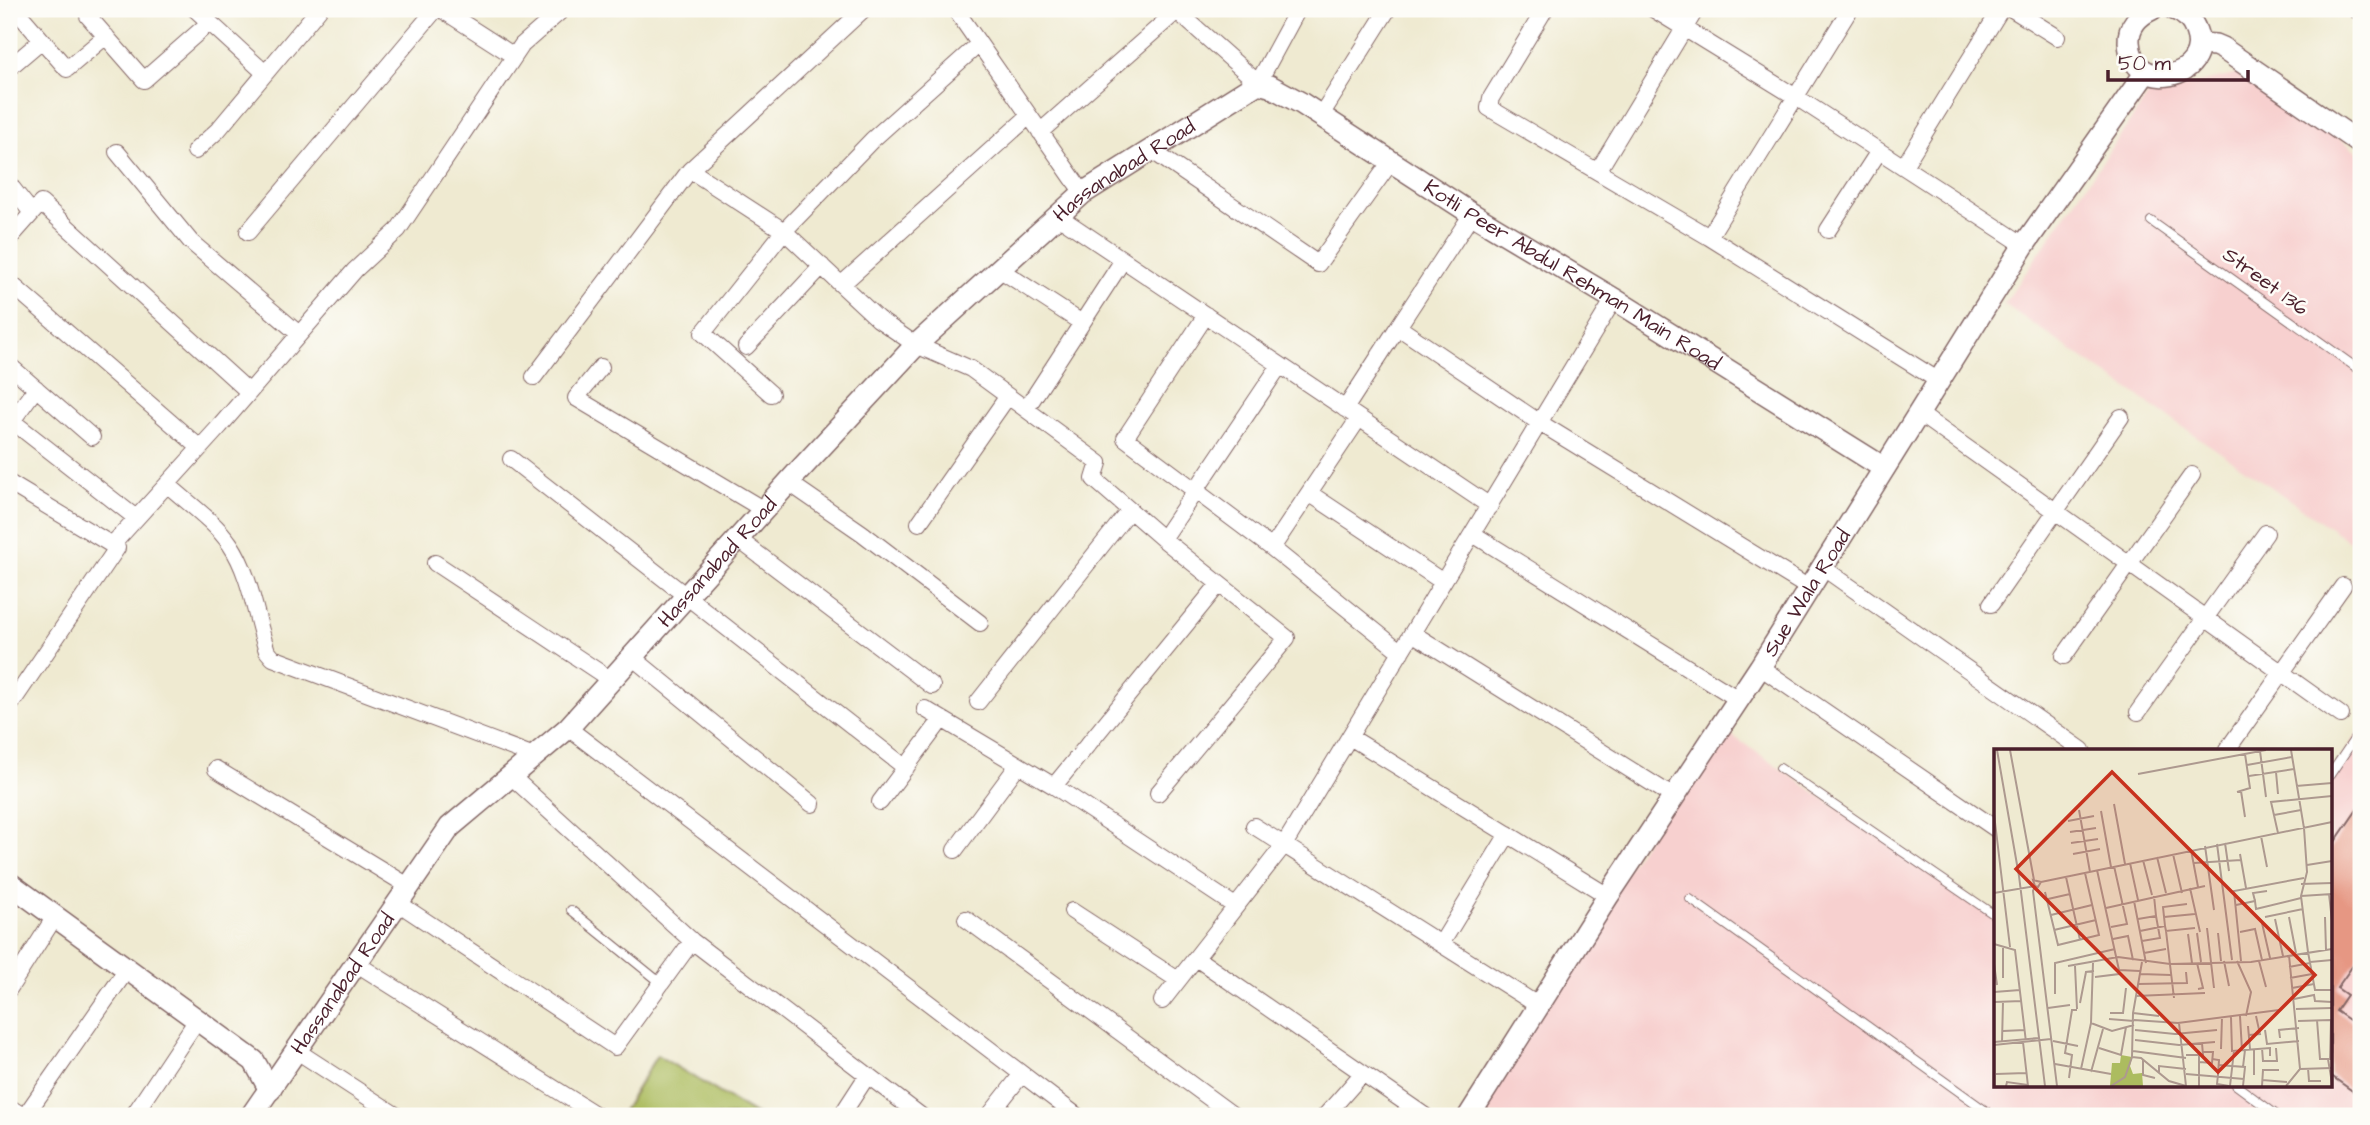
<svg xmlns="http://www.w3.org/2000/svg" width="2370" height="1125" viewBox="0 0 2370 1125" font-family="'Architects Daughter',sans-serif">
  <rect width="100%" height="100%" fill="#fdfcf7"/>
  <filter id="ink" filterUnits="userSpaceOnUse"><feTurbulence type="fractalNoise" baseFrequency=".0143" numOctaves="2"/><feDisplacementMap in="SourceGraphic" scale="14" xChannelSelector="R" yChannelSelector="G"/><feConvolveMatrix kernelMatrix="1 2 1 2 8 2 1 2 1" color-interpolation-filters="sRGB"/></filter>
  <filter id="wash" filterUnits="userSpaceOnUse"><feTurbulence type="fractalNoise" baseFrequency=".00686" numOctaves="4" result="noise"/><feDisplacementMap in="SourceGraphic" scale="28" xChannelSelector="R" yChannelSelector="G"/><feGaussianBlur stdDeviation="1.57" result="paint"/><feColorMatrix in="noise" values="0 0 0 0 0 0 0 0 0 0 0 0 0 0 0 0 0 1.4 0 .05"/><feComposite in="paint" operator="in"/></filter>
  <g filter="url(#wash)">
    <rect width="100%" height="100%" fill="#efead1"/>
    <path fill="#f7d0cf" d="M2248 72 2361 154V549L2004 304 2149 94Z
      M1720 727 1995 916 1996 1085H2330V775L2361 729V1116H1466Z"/>
    <path fill="#acbc5f" stroke="#7b6e45" stroke-width="2" d="M657 1055 758 1116H620Z"/>
    <g id="blocks">
      <path fill="#e69783" d="M2361 804V954L2337 988 2347 995 2336 1011 2361 1028V1097L2330 1075V849Z"/>
    </g>
  </g>
  <g filter="url(#ink)">
    <use href="#blocks" fill-opacity="0" stroke="#846665" stroke-width="2"/>
    <g fill="none" stroke-linecap="round" stroke-linejoin="round">
      <g stroke="#846665" stroke-width="10">
        <path id="service" d="M2151 221 2361 371
          M1780 768 1996 916
          M2330 775 2361 729
          M1690 899 1993 1116
          M571 910 661 983
          M2236 1085 2278 1116"/>
      </g>
      <g stroke="#846665" stroke-width="18">
        <path id="minor" d="M15 9 67 69 106 36
          M96 9 88 16 144 80 210 22
          M195 9 265 73
          M441 9 514 56
          M955 9 1083 193
          M1545 9 1491 98 1489 108 1709 237 1939 381
          M1653 9 1796 97 2024 245
          M2012 9 2057 37
          M2355 9 2361 13
          M9 68 42 40
          M1321 115 1388 9
          M1040 132 1177 11 1258 83 1298 9
          M1151 150 1318 264 1390 163
          M195 151 218 130 319 9
          M117 152 191 242 299 334
          M1904 166 2001 9
          M690 170 784 231 878 319 916 345 971 369 1099 463 1094 479 1163 539 1280 365
          M1598 171 1696 9
          M9 184 32 213
          M1472 214 1398 327 1540 423 1809 588
          M1058 216 1490 506
          M1828 230 1879 151
          M248 232 436 9
          M1709 237 1850 9
          M9 239 41 203 249 392
          M999 269 1082 323
          M9 282 200 448
          M842 284 1029 116
          M1206 315 1125 438 1272 548
          M746 347 822 266
          M9 365 92 437
          M601 367 576 398 764 510
          M534 377 690 170 864 9
          M771 394 703 333 784 231 872 140 979 44
          M1026 409 1123 260
          M1345 409 1398 327
          M1918 413 2341 715
          M1359 418 1272 548 1401 652
          M12 421 136 518
          M9 425 36 388
          M511 459 906 768
          M788 482 862 533 980 623
          M9 483 112 545
          M167 484C188 503 214 521 230 544 251 575 255 616 267 651L273 658 534 756
          M1309 493 1443 582
          M919 523 1008 396
          M1473 534 1738 699
          M738 539 932 686
          M435 563 611 680
          M1822 567 2082 750
          M1991 604 2121 417
          M1412 633 1674 797
          M2064 656 2192 475
          M632 657 812 804
          M1760 667 1996 829
          M978 702 1129 511
          M9 707 117 548 112 545 220 426 355 270 398 230 522 45 563 9
          M925 709 1054 786 1235 906
          M2138 712 2266 533
          M568 728 1077 1116
          M1350 737 1608 896
          M2227 750 2343 586
          M216 769 410 887
          M511 776 692 941 921 1116
          M1054 786 1219 584
          M1158 793 1287 638 1163 539
          M880 802 942 719
          M1254 826 1539 1006
          M955 850 1018 765
          M398 903 615 1047 692 941
          M1072 911 1178 980
          M966 919 1234 1116
          M1441 944 1508 834
          M1196 958 1425 1116
          M357 964 598 1116
          M9 989 56 915
          M1162 1001 1284 845 1614 299
          M297 1051 397 1116
          M9 1107 23 1116
          M25 1116 128 968
          M133 1116 197 1020
          M841 1116 867 1076
          M989 1116 1022 1074
          M1325 1116 1363 1073"/>
      </g>
      <g stroke="#846665" stroke-width="24">
        <g id="tertiary">
          <path d="M2152 9C2139 15 2128 26 2129 42 2132 97 2214 78 2196 31 2192 20 2185 13 2174 9"/>
          <path d="M2199 44 2215 45 2222 48 2361 144"/>
          <path d="M9 883 254 1061 270 1090"/>
          <path id="s1" d="M251 1116 450 827 568 728 796 474 916 345 1083 193 1258 83 1270 86 1301 103 1472 214 1614 299 1884 468"/>
          <path id="s2" d="M1469 1116 1608 896 1760 667 2024 245 2146 72"/>
        </g>
      </g>
      <use href="#service" stroke="#fff" stroke-width="8"/>
      <use href="#minor" stroke="#fff" stroke-width="16"/>
      <use href="#tertiary" stroke="#fff" stroke-width="21"/>
    </g>
  </g>
  <g text-anchor="middle" stroke-width="5" stroke-linejoin="round" paint-order="stroke">
    <g font-size="21" fill="#4a1f2b" stroke="#fdfcf7">
      <text dy="7" stroke="none"><textPath href="#s1" startOffset="1295">Hassanabad Road</textPath></text>
      <text dy="7" stroke="none"><textPath href="#s1" startOffset="1824">Kotli Peer Abdul Rehman Main Road</textPath></text>
      <text transform="translate(2266 281) rotate(36)" y="7">Street 136</text>
      <text dy="7" stroke="none"><textPath href="#s1" startOffset="728">Hassanabad Road</textPath></text>
      <text dy="7" stroke="none"><textPath href="#s2" startOffset="623">Sue Wala Road</textPath></text>
      <text dy="7" stroke="none"><textPath href="#s1" startOffset="161">Hassanabad Road</textPath></text>
    </g>
  </g>
  <g transform="translate(1994 749)">
    <rect width="338" height="338" fill="#efead1"/>
    <path d="M127 306 138 308 136 317 139 325 148 324 149 337H116L118 314H126Z" fill="#acbc5f"/>
    <path fill="none" stroke="#ad998f" stroke-width="2" d="M3 1 25 127 51 337M16 1 40 131M297 1 310 79 313 123 307 147 314 203 321 241H338M266 2 272 48M253 16 298 8M282 23 284 45M144 25 272 1M255 27 300 20M302 37 338 34M247 42 251 68M243 43 256 39 251 5M120 55 131 115M85 61 96 123M107 62 117 118M0 65 16 198M280 66 307 61M74 72 100 67M76 83 102 79M284 84 277 53 338 47M267 87 273 118M77 94 104 90M231 94 235 122M223 95 238 211M211 97 220 161M197 101 204 138M79 105 106 100M179 105 188 144M246 105 252 139M163 108 172 144M149 111 158 146M136 114 144 151M200 114 247 111M313 116 338 112M103 121 125 221 146 222M72 128 86 191M47 133 338 73M307 135 338 134M196 139 206 183M51 143 64 196 105 186 91 124M0 144 41 137 44 138 47 133 39 131 41 137 39 142 63 337M335 145 338 172M307 147 338 145M54 150 76 145M140 152 152 214M261 152 259 144 273 142M242 156 261 152 262 160 307 149M112 159 211 137M57 166 98 156M170 168 201 165M271 168 309 160M295 168 302 204M331 168 332 201M144 170 162 167 160 147M281 170 289 207M268 174 276 209M171 177 169 158 193 155M117 178 133 175 120 117M213 179 220 239M60 181 102 171M146 182 171 177 172 182 201 179M172 182 180 249M246 183 261 180 268 211M203 184 207 213M224 184 227 212M194 185 198 214M119 190 134 187 139 211M148 192 166 189 162 167M0 195 21 201 32 293M9 197V229M150 204 172 200M124 208 176 215 257 213 338 200M230 212 235 237M243 212 257 243 252 267M247 212 240 142 310 129M265 212 272 238M316 213 338 211M203 214 209 239 204 240M0 215 3 236M74 217 124 208M81 217 83 260M295 218 316 214M146 225 177 226M101 228 125 225V221M296 229 318 225M144 235 193 234 192 223M298 239 320 235M0 243 26 241M61 245V214L121 200M142 247 211 244M300 250 320 246 321 252 338 253M0 253 28 252M86 254 92 223 100 222M54 259 76 256M302 260 338 259M116 264H129L132 239M139 264 165 267M246 267 248 301M237 268 238 302 251 301M115 270 140 272M140 271 184 274 285 261M323 271 326 310H338M304 272 337 271M97 274 118 282 140 276M185 274 192 337M254 277 256 300M141 281 181 285 223 281M271 281 273 295 305 292M9 282 31 281M255 286 266 285 262 267M286 289 285 281 305 279M141 291 185 296 221 293M59 292 84 297M0 293 45 289M8 293 9 253M29 293 34 337M0 296 57 290M105 299 127 306 132 278M268 299 269 312H283L282 299M227 300 228 268M260 300V326M139 302 192 309M192 306H209L208 294M138 308 147 309 175 332 192 337M149 310V326L161 329M218 310 225 311 224 326M334 310 338 334M336 310 337 271M205 313 218 314 219 303H208M61 315 117 325M224 316 251 318 249 337M249 318 251 301 276 299V307M314 319 315 332H327M87 320 97 274 99 214M306 320 338 319M97 323 109 280M165 323V317L192 320M2 325 32 324M192 325 250 330M224 326 223 335 235 337M75 329 78 306 71 304 78 261H83M268 331 293 333M12 337 13 333 34 336M117 337 131 328 138 308 139 264 148 213M205 337V306M236 337 240 302M268 337 269 321H285M292 337 306 320 295 206"/>
    <path fill="#c8321e" fill-opacity="0.15" stroke="#c8321e" stroke-width="3.5" d="M118 23 321 226 224 323 22 120Z"/>
    <rect width="338" height="338" fill="none" stroke="#4a1f2b" stroke-width="3.5"/>
  </g>
  <rect width="2370" height="1125" fill="none" stroke="#fdfcf7" stroke-width="35"/>
  <path d="M2108 70v10h140v-10" fill="none" stroke="#4a1f2b" stroke-width="3.5"/>
  <text x="2118" y="70" font-size="21" fill="#4a1f2b" stroke="#fdfcf7" stroke-width="5" paint-order="stroke">50 m</text>
</svg>
